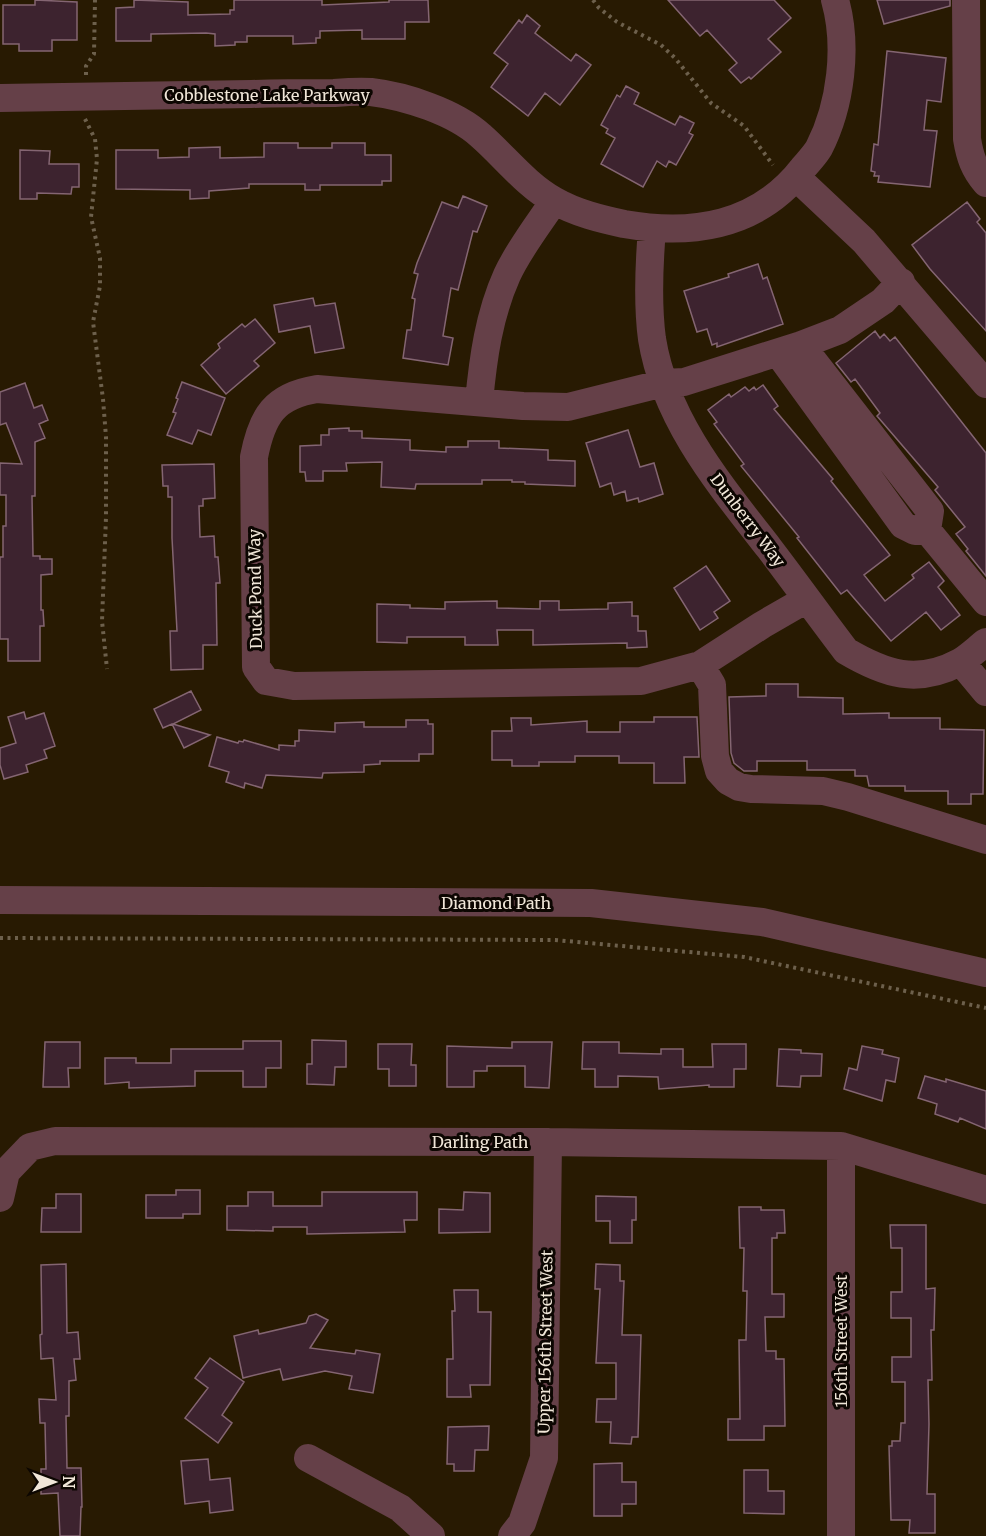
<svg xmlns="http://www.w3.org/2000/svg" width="986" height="1536" viewBox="0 0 986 1536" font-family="Merriweather,serif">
  <rect width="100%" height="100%" fill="#281a02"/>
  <path fill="#3d232f" stroke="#846572" stroke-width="1.5" d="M35 0 77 2V40H52V51H19V44H3V5H35Z
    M134 0 188 2V15L230 14V10H234V0H322V5L389 2V0H428L429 22H405V39H362V30L320 31V38H316V43L293 44V36H247V42H235V45L215 46V34L206 33 151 34V41H116V8L134 7Z
    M668 0H774L791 18 768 39 781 52 751 79 749 77 741 83 729 70 737 63 707 30 700 36Z
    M877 0H950V6L884 24Z
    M527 15 540 26 535 33 571 61 576 54 591 65 560 105 545 93 528 116 491 87 508 64 494 53 519 20 522 23Z
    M887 51 946 58 941 102 927 100 924 130 937 131 930 187 878 182 879 176H874L875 172 871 171 874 144 878 145Z
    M626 86 639 93 634 104 675 125 680 116 694 123 689 133 693 135 676 165 669 161 666 167 657 161 643 187 601 164 615 138 606 133 608 129 601 125 617 95 620 97Z
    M264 143H298V148H332V143H365V155H391V181H382V185H320V190H305V184H249V188L209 191V198L190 199V190L116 189V150H158V158L189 157V148L220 147V158L264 157Z
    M20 150 50 151 49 164H79V187H72L71 194 37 193V199H20Z
    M463 196 487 206 477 232 473 231 458 290 451 288 443 336 453 338 448 365 403 358 407 330H411L415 299 412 298 418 274 414 273 417 263 442 202 458 208Z
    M967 202 980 219 977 222 986 233V331L930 269 912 245Z
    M758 264 763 279 767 277 783 324 717 347V343L712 345 707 329 697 332 684 291 729 277 728 274Z
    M313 298 315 306 335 303 344 348 315 353 310 326 279 332 274 305Z
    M255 319 275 343 254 361 259 366 226 394 201 365 220 348 218 344 242 324 245 327Z
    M875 331 880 338 884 334 890 341 895 337 986 453V576L966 551 968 549 956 534 965 527 935 490 938 487 877 416 880 413 855 379 851 382 836 363Z
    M182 382 225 398 211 435 198 430 192 444 167 435 176 413 173 412 178 399 176 398Z
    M25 383 34 408 42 405 48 420 39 424 45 438 35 442V496H32L33 556H40V559H52V574L41 575V610H43L44 626H40V661H8V639H0V557H3V526H6V495H0V463L22 464 6 423 0 425V392Z
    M763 385 778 406 774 409 833 479 831 481 890 555 864 575 885 601 914 578 912 575 929 562 944 581 938 587 960 615 941 630 926 612 891 641 847 590 841 594 797 538 799 537 741 466 744 464 714 424 717 422 708 410 729 394 731 397 745 387 749 391 754 387 756 390Z
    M349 428V431H362V438L410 440V450L446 452V447H468V441H499V448L548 450V460L575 461V486L525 484V482H512V480H482V484H416L415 489 381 487 382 462 346 463 347 471H323V481H306L305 472H300V446L321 445V435H329V429Z
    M628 430 640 467 654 463 663 494 639 502 638 498 627 501 625 491 614 495 611 483 600 487 586 443Z
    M214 464 215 498 203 499V506H199L200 537 214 536 215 557H218L220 583H216L217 645H203V669L171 670 170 631H177L172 538V497H168V486H163L162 465Z
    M706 566 730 601 714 612 718 618 700 630 674 588Z
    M497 601V608L540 609V601H559V610L608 609V603L632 602V616H638V631H646L647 647 627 648V643L533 645V630H497L498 645H465V637H407V643L377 642V604L410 605V608L445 609V602Z
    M766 684H798V697L843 698V714L889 713V718H940V729L984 730 983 794H971V804H948V791H905V786H869L867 776H855V770H807V761H757V771H744L734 763 731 753 729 697 766 696Z
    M191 691 201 710 173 724 210 735 184 748 172 724 163 728 154 709Z
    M24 712 26 719 44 713 55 746 44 750 47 758 26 765 28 772 4 779 0 765V748L16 743 8 717Z
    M654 717H697L699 757H684L685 783H654V763H619V756H575V762H539V766H512V760H492V731H512L511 718H531V725L587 721V732H620V722H654Z
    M406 720H428V724H433V754H419V761H380V764L364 765V772L323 773 322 778 266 775 262 788 245 783 244 788 226 782 229 772 209 766 217 737 238 743 239 741 243 742 244 740 279 750V745L295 746V741H299V730L335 732V723L364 722V727H406Z
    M312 1040 346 1041V1067H335L334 1085 307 1084V1064H312Z
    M243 1041H281V1068H266V1087H243V1071H195V1086L129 1088V1082L105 1084V1058H136V1063H171V1049H243Z
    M45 1042H80V1068H68L69 1087H43Z
    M512 1042H552L549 1088 525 1087V1066H487V1071H474V1087H447V1046L512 1048Z
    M583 1042H619V1053L661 1054V1049H683V1067H713L712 1044H746V1069H734V1087H709V1085L659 1089 658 1077 618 1076V1087H595V1069H582Z
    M378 1044H412L411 1065H416V1086H389V1069H378Z
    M862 1046 883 1050 882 1054 899 1058 895 1082 886 1080 882 1101 844 1089 849 1068 857 1070Z
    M779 1049 801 1050V1053L822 1054 821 1076H801L800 1087 777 1086Z
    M925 1076 946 1082V1079L986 1091V1129L960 1118 958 1122 935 1114 937 1104 918 1098Z
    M176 1190H200V1214H183V1218H146V1195H176Z
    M248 1192H273V1206H322V1192H417V1220H404L405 1232 307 1234V1227H273V1231L227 1230V1206H248Z
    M464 1192 490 1193V1232L439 1233V1209L463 1210Z
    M56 1194H81V1232H41L42 1208H56Z
    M596 1196 636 1197V1220H632V1243H610V1221H596Z
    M739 1207H761V1210H784L785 1233H777V1238H772V1294H784V1317H765L766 1351H776V1359H784L785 1426H764V1440H728V1419H740L739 1340H746L747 1291H743L744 1248H740Z
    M890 1225H926V1289L935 1288 934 1330H931L932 1380H928L929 1424 927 1494H935V1533H909L910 1520H891L889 1446H892V1441H900L901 1423H905V1382H892V1357H911V1318H891V1292H902V1248H891Z
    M66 1264 67 1333 78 1332 80 1359H74L76 1380 69 1381V1416H66L67 1468H81L82 1507H81L80 1536H60L58 1493 41 1494V1469H46L45 1423H40L39 1399 56 1400 53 1358 41 1359 40 1335 42 1334 41 1265Z
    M596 1264 620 1265V1281H624L622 1335H641L638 1437H632L631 1444 610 1443 611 1422H596L597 1399H616V1363H596L600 1289H595Z
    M454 1290H478V1312H491L490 1385H470L471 1397H447V1359H453L452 1311H455Z
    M316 1314 328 1320 310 1348 355 1354 356 1350 380 1354 373 1393 349 1389 352 1376 325 1371 283 1380 280 1369 243 1378 234 1336 258 1330 259 1334 306 1323 309 1316Z
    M210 1358 244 1382 222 1415 232 1423 218 1443 185 1418 208 1388 195 1378Z
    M489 1426 488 1450H475L474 1471H454V1464H447L448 1427Z
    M208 1459 210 1480 230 1478 233 1510 210 1513 209 1501 185 1504 181 1461Z
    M622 1463V1482H636V1504H622V1516H594V1464Z
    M744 1470H768V1491H784V1514L744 1513Z"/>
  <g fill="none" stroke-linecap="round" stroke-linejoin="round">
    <path stroke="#6d604c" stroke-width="4" stroke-dasharray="3 4.5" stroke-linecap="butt" d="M593 0 599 8 617 22 661 45 675 58 711 103 744 126 773 165
      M86 75V66L94 54 95 0
      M85 119 95 139 97 159 91 217 100 258V286L93 322 103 399 106 437V517L102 621 107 669
      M0 938 555 940 744 957 986 1008"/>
    <path stroke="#654048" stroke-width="28" d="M966 0 967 139C970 157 974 169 986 183
      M0 98C84 97 167 95 251 94 278 93 306 93 334 93 346 92 359 91 371 92 405 96 455 112 481 136 505 157 526 185 555 201 576 213 601 219 624 224 693 236 758 226 803 168 808 162 815 155 819 148 841 105 848 46 835 0
      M796 177 864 241 986 384
      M652 229C649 265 647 302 652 339 665 420 720 485 769 548 795 582 820 617 846 651 885 674 917 685 960 662 969 657 978 648 986 642
      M801 345 930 511 927 530
      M779 354 903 525 915 531 927 530
      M479 402C483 358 489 315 507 275 519 249 538 225 554 201
      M927 530 986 602
      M807 599 762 625 700 665 641 681 294 686 266 681 256 667 254 457C262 416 274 396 317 389L523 406 568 407 664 383 684 382 801 345 840 330 883 301 901 282
      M961 662 986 692
      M700 665 712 685 715 756 719 771 728 781 739 787 751 789 823 791 848 797 986 840
      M0 900 591 903 762 922 986 973
      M0 1198 6 1172 30 1147 55 1141 548 1142 841 1146 986 1190
      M308 1458 400 1508 431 1536
      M512 1536 522 1523 544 1458 548 1142
      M841 1536V1146"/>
  </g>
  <g text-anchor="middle" stroke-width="6" stroke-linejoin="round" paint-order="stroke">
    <g font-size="16" fill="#f0e6d8" stroke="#0c0601">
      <text x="267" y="101">Cobblestone Lake Parkway</text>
      <text transform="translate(748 520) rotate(53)" y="6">Dunberry Way</text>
      <text transform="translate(255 589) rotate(-91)" y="6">Duck Pond Way</text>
      <text x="496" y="909">Diamond Path</text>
      <text x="480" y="1148">Darling Path</text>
      <text transform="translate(841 1341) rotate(-90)" y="6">156th Street West</text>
      <text transform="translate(545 1342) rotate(-89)" y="6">Upper 156th Street West</text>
    </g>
  </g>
  <g transform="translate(54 1482) rotate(90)" stroke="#0c0601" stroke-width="4.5" paint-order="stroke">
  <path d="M0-4.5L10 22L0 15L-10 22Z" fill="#f0e6d8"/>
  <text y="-9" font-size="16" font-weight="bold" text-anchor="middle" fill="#f0e6d8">N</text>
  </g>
</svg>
